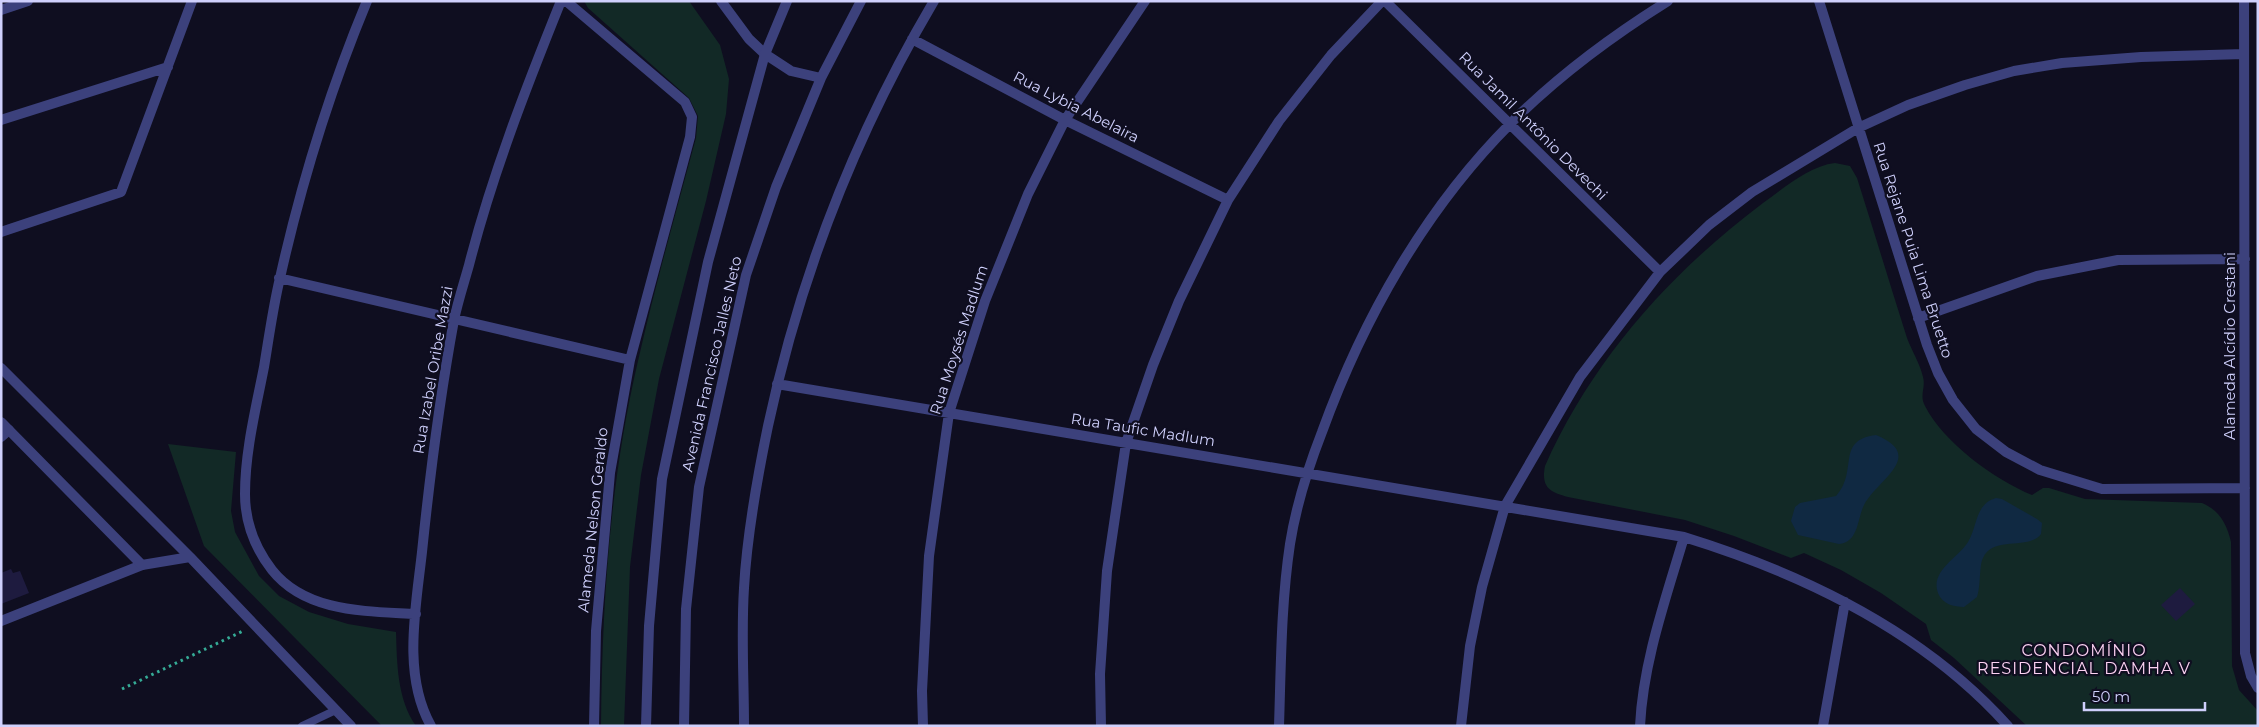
<svg xmlns="http://www.w3.org/2000/svg" width="2259" height="727" viewBox="0 0 2259 727" font-family="Montserrat,sans-serif">
  <rect width="100%" height="100%" fill="#0f0e20"/>
  <path fill="#122926" d="M584 1H689L720 45 729 79 726 114 706 201 659 379 641 475 630 567 624 726H601C602 604 610 480 638 361 655 286 676 212 696 138L698 116 689 98 588 8Z
    M1835 163 1850 166 1857 178C1874 231 1890 285 1907 338 1912 351 1920 364 1923 377 1926 388 1919 395 1925 406 1943 442 1995 480 2032 495L2043 488H2049L2085 499 2202 503C2219 510 2227 524 2231 542L2232 666 2239 690 2258 711V726H2027L1954 658 1931 640 1926 624 1881 593 1841 570 1804 553 1791 558 1734 536 1685 520 1568 497C1549 492 1541 487 1545 466 1592 360 1671 272 1763 203 1784 188 1809 166 1835 163Z
    M168 444 236 452 231 511 235 532 259 576 279 596 309 612 348 624 396 632C397 663 397 699 416 726H382L204 546Z"/>
  <path fill="#102942" d="M1876 435C1927 456 1877 480 1864 505 1857 519 1859 542 1839 544L1798 535 1791 521 1795 507 1800 503 1836 496C1859 471 1835 440 1876 435Z
    M1996 498 2002 499 2037 519 2042 523 2041 534C2028 551 1994 535 1983 558 1979 565 1981 586 1977 597L1964 607C1954 607 1942 604 1938 593 1930 571 1958 558 1968 542 1978 525 1975 504 1996 498Z"/>
  <path fill="#1e1b3f" d="M11 569 13 573 20 571 29 593 1 604V573Z
    M2180 588 2195 604 2176 621 2161 605Z"/>
  <g fill="none" stroke-linecap="round" stroke-linejoin="round">
    <path stroke="#35ab96" stroke-width="3" stroke-dasharray="2.5 4" stroke-linecap="butt" d="M122 689 243 631"/>
    <path stroke="#3c417c" stroke-width="8" d="M302 726 336 710"/>
    <path stroke="#3c417c" stroke-width="10" d="M367 1C330 90 301 184 280 278 273 307 269 337 264 367 256 408 245 451 245 494 245 522 255 548 272 570 306 613 367 611 416 614
      M566 1 685 102 692 117 690 137 630 360 610 473 596 631 594 726
      M721 1 749 39 765 54
      M1385 1 1660 272
      M1819 1 1927 345 1938 373 1953 400 1976 429 2006 452 2040 470 2102 489 2245 488
      M2244 1 2245 653 2251 676 2258 688
      M1 10 28 1
      M912 39 1065 120 1228 200
      M1 120 168 67
      M1 232 121 192 192 1
      M279 278 630 360
      M1918 318 2037 276 2118 260 2245 259
      M777 384 1684 537C1804 574 1923 631 2008 726
      M1 437 9 430
      M1 621 142 565
      M431 726C402 675 416 607 422 552 430 474 440 396 454 320 458 301 464 283 469 265 492 175 526 88 561 1
      M744 726C744 680 741 634 744 588 747 534 757 479 768 426 800 276 856 133 934 1
      M923 726 922 691 929 556 949 413 985 301 1028 194 1065 120 1145 1
      M1101 726 1100 674 1107 571 1126 443 1153 365 1179 301 1228 200 1279 121 1331 55 1382 1
      M1279 726C1281 665 1281 604 1290 544 1296 506 1308 468 1322 432 1363 319 1425 209 1511 123 1557 77 1612 36 1668 1
      M1461 726 1470 646 1482 587 1505 506 1580 377 1660 272 1709 225 1752 192 1858 128 1908 105 1965 85 2014 71 2062 63 2141 57 2244 54
      M1640 726C1643 662 1666 598 1684 537
      M1823 726 1845 602"/>
    <path stroke="#3c417c" stroke-width="10" d="M765 54 791 71 821 78
      M1 368 190 557 351 726
      M1 422 142 565 190 557
      M646 726 649 626 662 479 708 262 765 54 787 1
      M684 726 686 609 699 487 746 275 776 187 821 78 861 1"/>
  </g>
  <g text-anchor="middle" stroke-width="4.5" stroke-linejoin="round" paint-order="stroke">
    <g font-size="15" fill="#cfd0fc" stroke="#0f0e20">
      <text transform="translate(1076 107) rotate(27)" y="5">Rua Lybia Abelaira</text>
      <text transform="translate(1533 126) rotate(45)" y="5">Rua Jamil Antônio Devechi</text>
      <text transform="translate(1913 250) rotate(72)" y="5">Rua Rejane Puia Lima Bruetto</text>
      <text transform="translate(959 340) rotate(-72)" y="5">Rua Moysés Madlum</text>
      <text transform="translate(2230 346) rotate(-90)" y="5">Alameda Alcídio Crestani</text>
      <text transform="translate(712 364) rotate(-77)" y="5">Avenida Francisco Jalles Neto</text>
      <text transform="translate(433 370) rotate(-80)" y="5">Rua Izabel Oribe Mazzi</text>
      <text transform="translate(1143 430) rotate(9)" y="5">Rua Taufic Madlum</text>
      <text transform="translate(593 520) rotate(-84)" y="5">Alameda Nelson Geraldo</text>
    </g>
    <g font-size="16" letter-spacing="1" fill="#fcd1f2" stroke="#0f0e20">
      <text x="2084" y="656">CONDOMÍNIO<tspan x="2084" dy="18">RESIDENCIAL DAMHA V</tspan></text>
    </g>
  </g>
  <rect width="2259" height="727" fill="none" stroke="#cfd0fc" stroke-width="5"/>
  <path d="M2084 702v8h121v-8" fill="none" stroke="#cfd0fc" stroke-width="2.5"/>
  <text x="2092" y="702" font-size="15" fill="#cfd0fc" stroke="#0f0e20" stroke-width="4" paint-order="stroke">50 m</text>
</svg>
